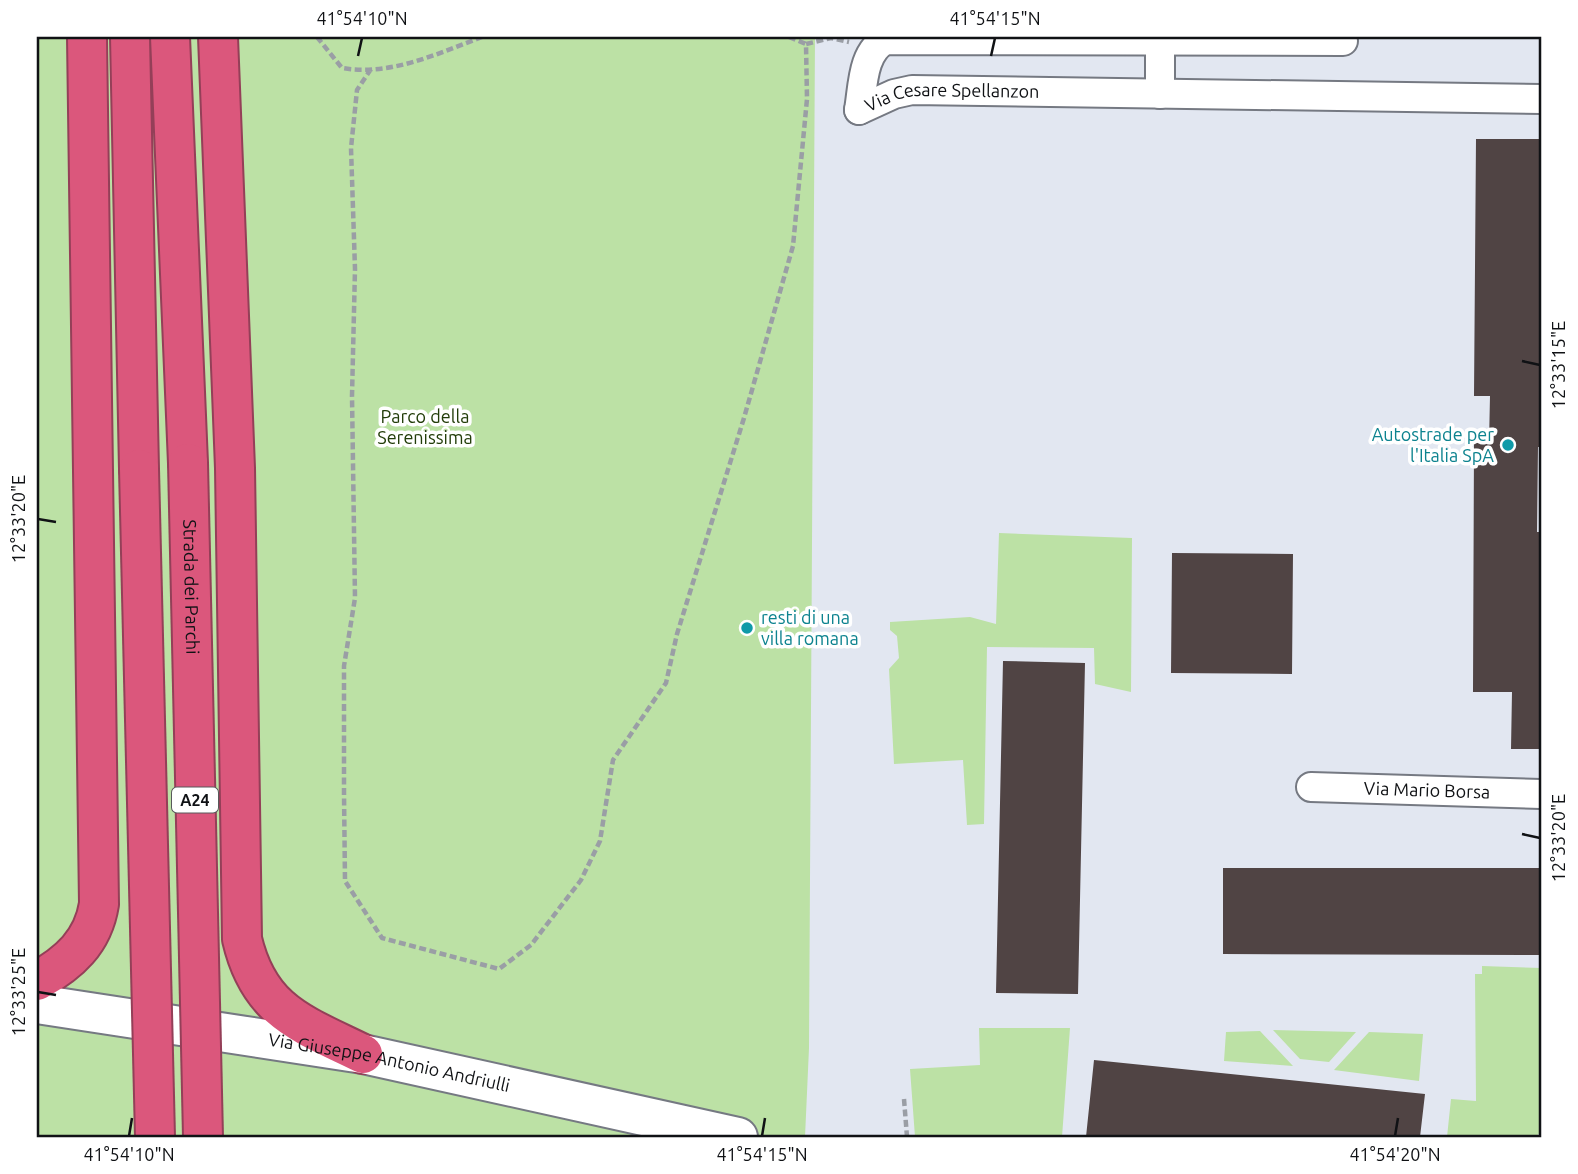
<svg xmlns="http://www.w3.org/2000/svg" width="1578" height="1174" viewBox="0 0 1578 1174" font-family="Ubuntu,sans-serif">
  <rect width="100%" height="100%" fill="#e2e7f1"/>
  <path fill="#bce1a5" d="M37 37H815L809 1048 805 1137H37Z
    M999 533 1132 538 1131 692 1095 684 1094 648 987 647 984 824 967 825 963 760 894 764 889 669 899 658 897 636 890 630V622L970 617 996 624Z
    M1482 966 1541 968V1132L1535 1137H1447L1451 1099 1476 1101 1475 974H1482Z
    M979 1028H1070L1062 1137H915L910 1069 980 1065Z
    M1273 1030 1356 1032 1329 1062 1300 1059Z
    M1260 1031 1293 1066 1224 1061 1226 1032Z
    M1369 1032 1423 1034 1419 1081 1334 1070Z"/>
  <path fill="#504444" d="M1476 139H1541V447H1538L1537 532H1541V749H1511L1512 692H1473L1474 443H1489L1490 396H1474Z
    M1172 553 1293 554 1292 674 1171 673Z
    M1003 661 1085 663 1078 994 996 993Z
    M1223 868H1541V955L1223 954Z
    M1094 1060 1425 1094 1420 1137H1086Z"/>
  <g fill="none" stroke-linecap="round" stroke-linejoin="round">
    <g stroke="#757982" stroke-width="32">
      <g id="minor">
        <path d="M1160 94V37"/>
        <path id="s1" d="M859 110 894 94 912 90 1541 99"/>
        <path d="M859 110C863 87 862 51 886 40L1343 41"/>
        <path id="s2" d="M1311 787 1541 794"/>
      </g>
    </g>
    <g stroke="#757982" stroke-width="42">
      <g id="secondary">
        <path id="s3" d="M37 1004 363 1054 738 1137"/>
      </g>
    </g>
    <g stroke="#943f58" stroke-width="42">
      <path id="motorway" d="M130 37 139 469
        M170 37 188 463
        M218 37 235 468 242 939C259 1012 302 1024 363 1054
        M37 981C69 963 93 942 99 904L87 37"/>
    </g>
    <path stroke="#9a9ea5" stroke-width="4.5" stroke-dasharray="7 3.5" stroke-linecap="butt" d="M317 37 342 68C392 76 436 54 482 37
      M789 37 806 44
      M371 69 357 90 351 148 355 269 352 396 355 598 344 666V793L345 881 382 938 499 969 531 945 581 880 600 841 613 760 666 683 677 634 744 418 793 246 807 99 806 44 831 38 849 42
      M904 1099 907 1137"/>
    <use href="#minor" stroke="#fff" stroke-width="28"/>
    <use href="#secondary" stroke="#fff" stroke-width="38"/>
    <use href="#motorway" stroke="#db577c" stroke-width="38"/>
    <g stroke="#943f58" stroke-width="42" stroke-linecap="butt">
      <g id="motorway-bridge">
        <path id="s4" d="M188 463 203 1137"/>
        <path d="M139 469 155 1137"/>
      </g>
    </g>
    <use href="#motorway-bridge" stroke="#db577c" stroke-width="38"/>
  </g>
  <path fill="none" stroke="#101215" stroke-width="2.5" d="M358 56 362 38M991 56 995 38M1522 361 1540 365M38 519 56 522M1522 834 1540 838M38 992 56 995M129 1136 132 1118M762 1136 765 1118M1395 1136 1398 1118"/>
  <g fill="#0f9aa8" stroke="#fff" stroke-width="2.5">
    <circle cx="1508" cy="445" r="7"/>
    <circle cx="747" cy="628" r="7"/>
  </g>
  <g text-anchor="middle" stroke-width="7" stroke-linejoin="round" paint-order="stroke">
    <rect fill="#fff" stroke="#58595b" stroke-width="2" x="172" y="787.5" width="46" height="25" rx="5"/>
    <g font-size="16" font-weight="bold" fill="#101215">
      <text x="195" y="806">A24</text>
    </g>
    <g font-size="18" fill="#101215" stroke="#fff">
      <text dy="6" stroke="none"><textPath href="#s1" startOffset="96">Via Cesare Spellanzon</textPath></text>
      <text dy="6" stroke="none"><textPath href="#s4" startOffset="124">Strada dei Parchi</textPath></text>
      <text dy="6" stroke="none"><textPath href="#s2" startOffset="116">Via Mario Borsa</textPath></text>
      <text dy="6" stroke="none"><textPath href="#s3" startOffset="357">Via Giuseppe Antonio Andriulli</textPath></text>
    </g>
    <g font-size="18" fill="#223d09" stroke="#fff">
      <text x="425" y="423">Parco della<tspan x="425" dy="21">Serenissima</tspan></text>
    </g>
    <g font-size="18" fill="#0d838f" stroke="#fff" text-anchor="end">
      <text x="1494" y="441">Autostrade per<tspan x="1494" dy="21">l'Italia SpA</tspan></text>
      <text x="761" y="624" text-anchor="start">resti di una<tspan x="761" dy="21">villa romana</tspan></text>
    </g>
  </g>
  <rect width="1578" height="1174" fill="none" stroke="#ffffff" stroke-width="77"/>
  <rect x="38" y="38" width="1502" height="1098" fill="none" stroke="#101215" stroke-width="2.5"/>
  <g font-size="18" text-anchor="middle" fill="#101215">
    <text x="362" y="25">41°54'10"N</text>
    <text x="995" y="25">41°54'15"N</text>
    <text transform="translate(1559 365) rotate(-90)" y="6">12°33'15"E</text>
    <text transform="translate(19 519) rotate(-90)" y="6">12°33'20"E</text>
    <text transform="translate(1559 838) rotate(-90)" y="6">12°33'20"E</text>
    <text transform="translate(19 992) rotate(-90)" y="6">12°33'25"E</text>
    <text x="129" y="1161">41°54'10"N</text>
    <text x="762" y="1161">41°54'15"N</text>
    <text x="1395" y="1161">41°54'20"N</text>
  </g>
</svg>
